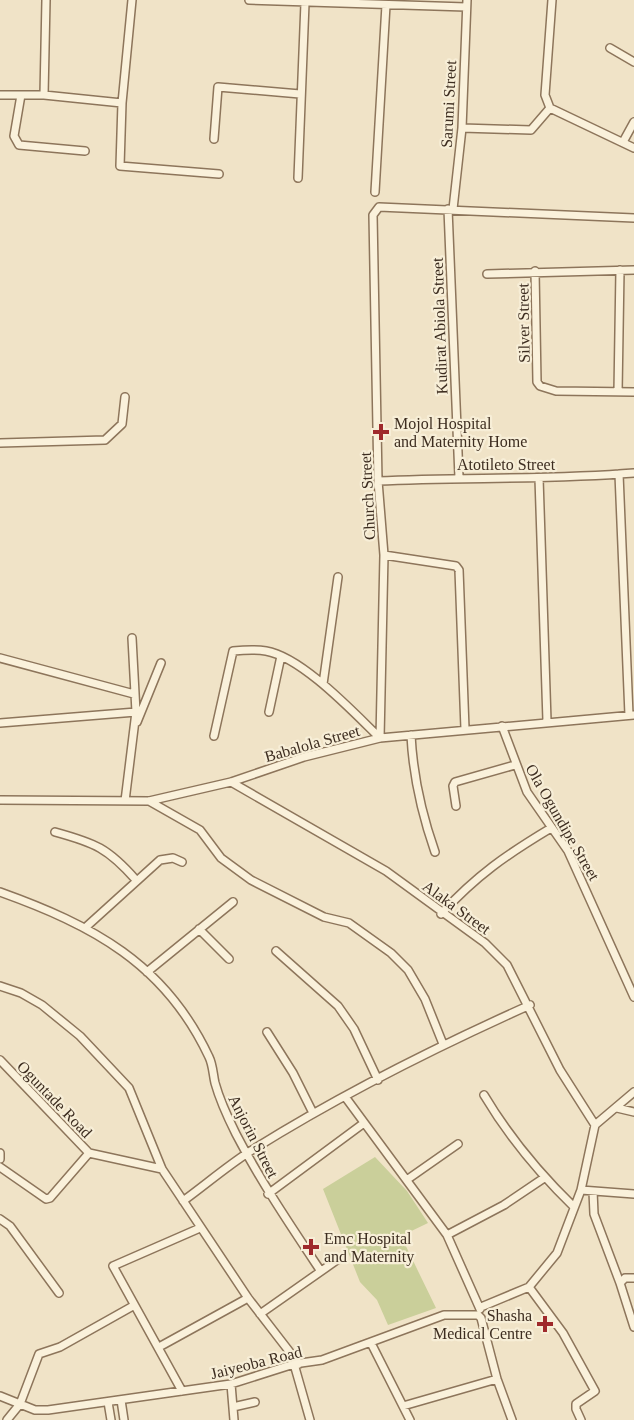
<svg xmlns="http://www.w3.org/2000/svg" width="634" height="1420" viewBox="0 0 634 1420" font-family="'Times New Roman',serif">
  <rect width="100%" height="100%" fill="#f0e3c7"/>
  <path fill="#cacf9a" d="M375 1157 407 1191 428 1223 401 1236 436 1308 388 1325 377 1300 360 1282 323 1189Z"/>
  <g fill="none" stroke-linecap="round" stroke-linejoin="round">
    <g stroke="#8d755b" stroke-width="10">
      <path id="street" d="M132 0 122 103 120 166 219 174
        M249 0 466 7
        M610 48 634 62
        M0 95H44L122 103
        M21 95 14 136 19 145 85 151
        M44 95 46 0
        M550 108 634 148
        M462 128 531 130 550 108 545 95 552 0
        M214 139 218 87 300 94
        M623 142 634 122
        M298 178 305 3
        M375 192 386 5
        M448 209 459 477
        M453 209 462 128 467 0
        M535 271 537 382 540 386 556 391 634 392
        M487 274 634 270
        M618 392 620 270
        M0 443 105 440 122 424 125 397
        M619 474 629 715
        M539 478 547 721
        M378 481C463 477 549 480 634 473
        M384 555 456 566 459 570 465 729
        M0 658 134 694
        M323 684 338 577
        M269 712 281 656
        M137 722 161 663
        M0 723 136 712
        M502 726 527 792 568 851 634 997
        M411 735C413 776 421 812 435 852
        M214 736 233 651C243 650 255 649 266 651 302 657 354 713 380 738
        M380 738 384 555 378 481 373 215 379 207 634 218
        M231 782 386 871 485 943 507 965 560 1070 595 1125
        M0 800 149 801 231 782 304 757 380 738 634 715
        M125 801 136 712 132 638
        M149 801 200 830 221 858 251 880 324 917 349 923 391 953 408 970 425 999 443 1044
        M456 806 453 786 455 782 515 765
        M55 832C95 843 108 848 136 880
        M0 892C92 925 165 963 209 1057 213 1065 213 1075 215 1083 220 1101 228 1118 236 1134 261 1182 290 1225 320 1270
        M441 914C477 875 506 855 551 828
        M86 927 160 860 173 858 182 862
        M199 929 229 959
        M276 951 338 1006 354 1029 378 1080
        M147 972 233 902
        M0 986 21 993 42 1005 80 1036 129 1088 162 1169 248 1298 299 1364
        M267 1032 293 1073 313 1113
        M0 1060 89 1153 162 1169
        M484 1095C509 1137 539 1173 574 1207
        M346 1098 447 1235 480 1309
        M617 1108 634 1112
        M0 1153V1159
        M0 1167 46 1199 50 1198 89 1153
        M408 1179 458 1144
        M581 1190 634 1194
        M593 1191 594 1214 620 1283
        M268 1194 364 1123
        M183 1201C205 1185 226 1167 249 1152 338 1096 434 1048 530 1005
        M0 1219 10 1226 59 1293
        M447 1235 504 1205 544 1178
        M634 1278H625L620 1283 634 1327
        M529 1287 563 1333 595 1391 576 1404V1409L581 1420
        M481 1307 529 1287 557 1253 581 1190 595 1125 634 1092
        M260 1314 337 1260
        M478 1315 481 1318 497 1379 512 1420
        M371 1343 410 1420
        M159 1347 248 1298
        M294 1364 310 1420
        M231 1384 234 1420
        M182 1391 113 1266 200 1228
        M0 1396 35 1410H48L231 1384 294 1364 322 1360 444 1315H478
        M121 1400 124 1420
        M108 1402 111 1420
        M403 1406 497 1379
        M233 1407 255 1402
        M7 1420 20 1404 39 1354 60 1347 133 1306"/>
    </g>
    <use href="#street" stroke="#faf1db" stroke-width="7"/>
  </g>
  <g fill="#9f292b" stroke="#f7eed7" stroke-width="2">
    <path d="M378 423h6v6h6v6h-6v6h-6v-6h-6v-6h6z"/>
    <path d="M308 1238h6v6h6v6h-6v6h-6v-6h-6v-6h6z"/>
    <path d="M542 1315h6v6h6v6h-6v6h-6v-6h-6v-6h6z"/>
  </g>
  <g text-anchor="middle" stroke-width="4.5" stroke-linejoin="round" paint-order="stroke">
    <g font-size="16" fill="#3d2d20" stroke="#f7eed7">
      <text transform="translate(448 104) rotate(-87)" y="6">Sarumi Street</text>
      <text transform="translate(523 323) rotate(-91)" y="6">Silver Street</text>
      <text transform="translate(439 326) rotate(-92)" y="6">Kudirat Abiola Street</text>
      <text x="506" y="470">Atotileto Street</text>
      <text transform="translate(367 496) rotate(-93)" y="6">Church Street</text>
      <text transform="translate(312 743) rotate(-16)" y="6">Babalola Street</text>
      <text transform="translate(563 822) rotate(60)" y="6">Ola Ogundipe Street</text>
      <text transform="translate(457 907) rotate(36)" y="6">Alaka Street</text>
      <text transform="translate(55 1099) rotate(46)" y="6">Oguntade Road</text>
      <text transform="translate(254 1136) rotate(63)" y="6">Anjorin Street</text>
      <text transform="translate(256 1362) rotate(-14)" y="6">Jaiyeoba Road</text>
    </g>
    <g font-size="16" fill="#3d2d20" stroke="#f7eed7" text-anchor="start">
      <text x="394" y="429">Mojol Hospital<tspan x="394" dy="18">and Maternity Home</tspan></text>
      <text x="324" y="1244">Emc Hospital<tspan x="324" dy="18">and Maternity</tspan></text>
      <text x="532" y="1321" text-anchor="end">Shasha<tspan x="532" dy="18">Medical Centre</tspan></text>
    </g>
  </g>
</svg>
